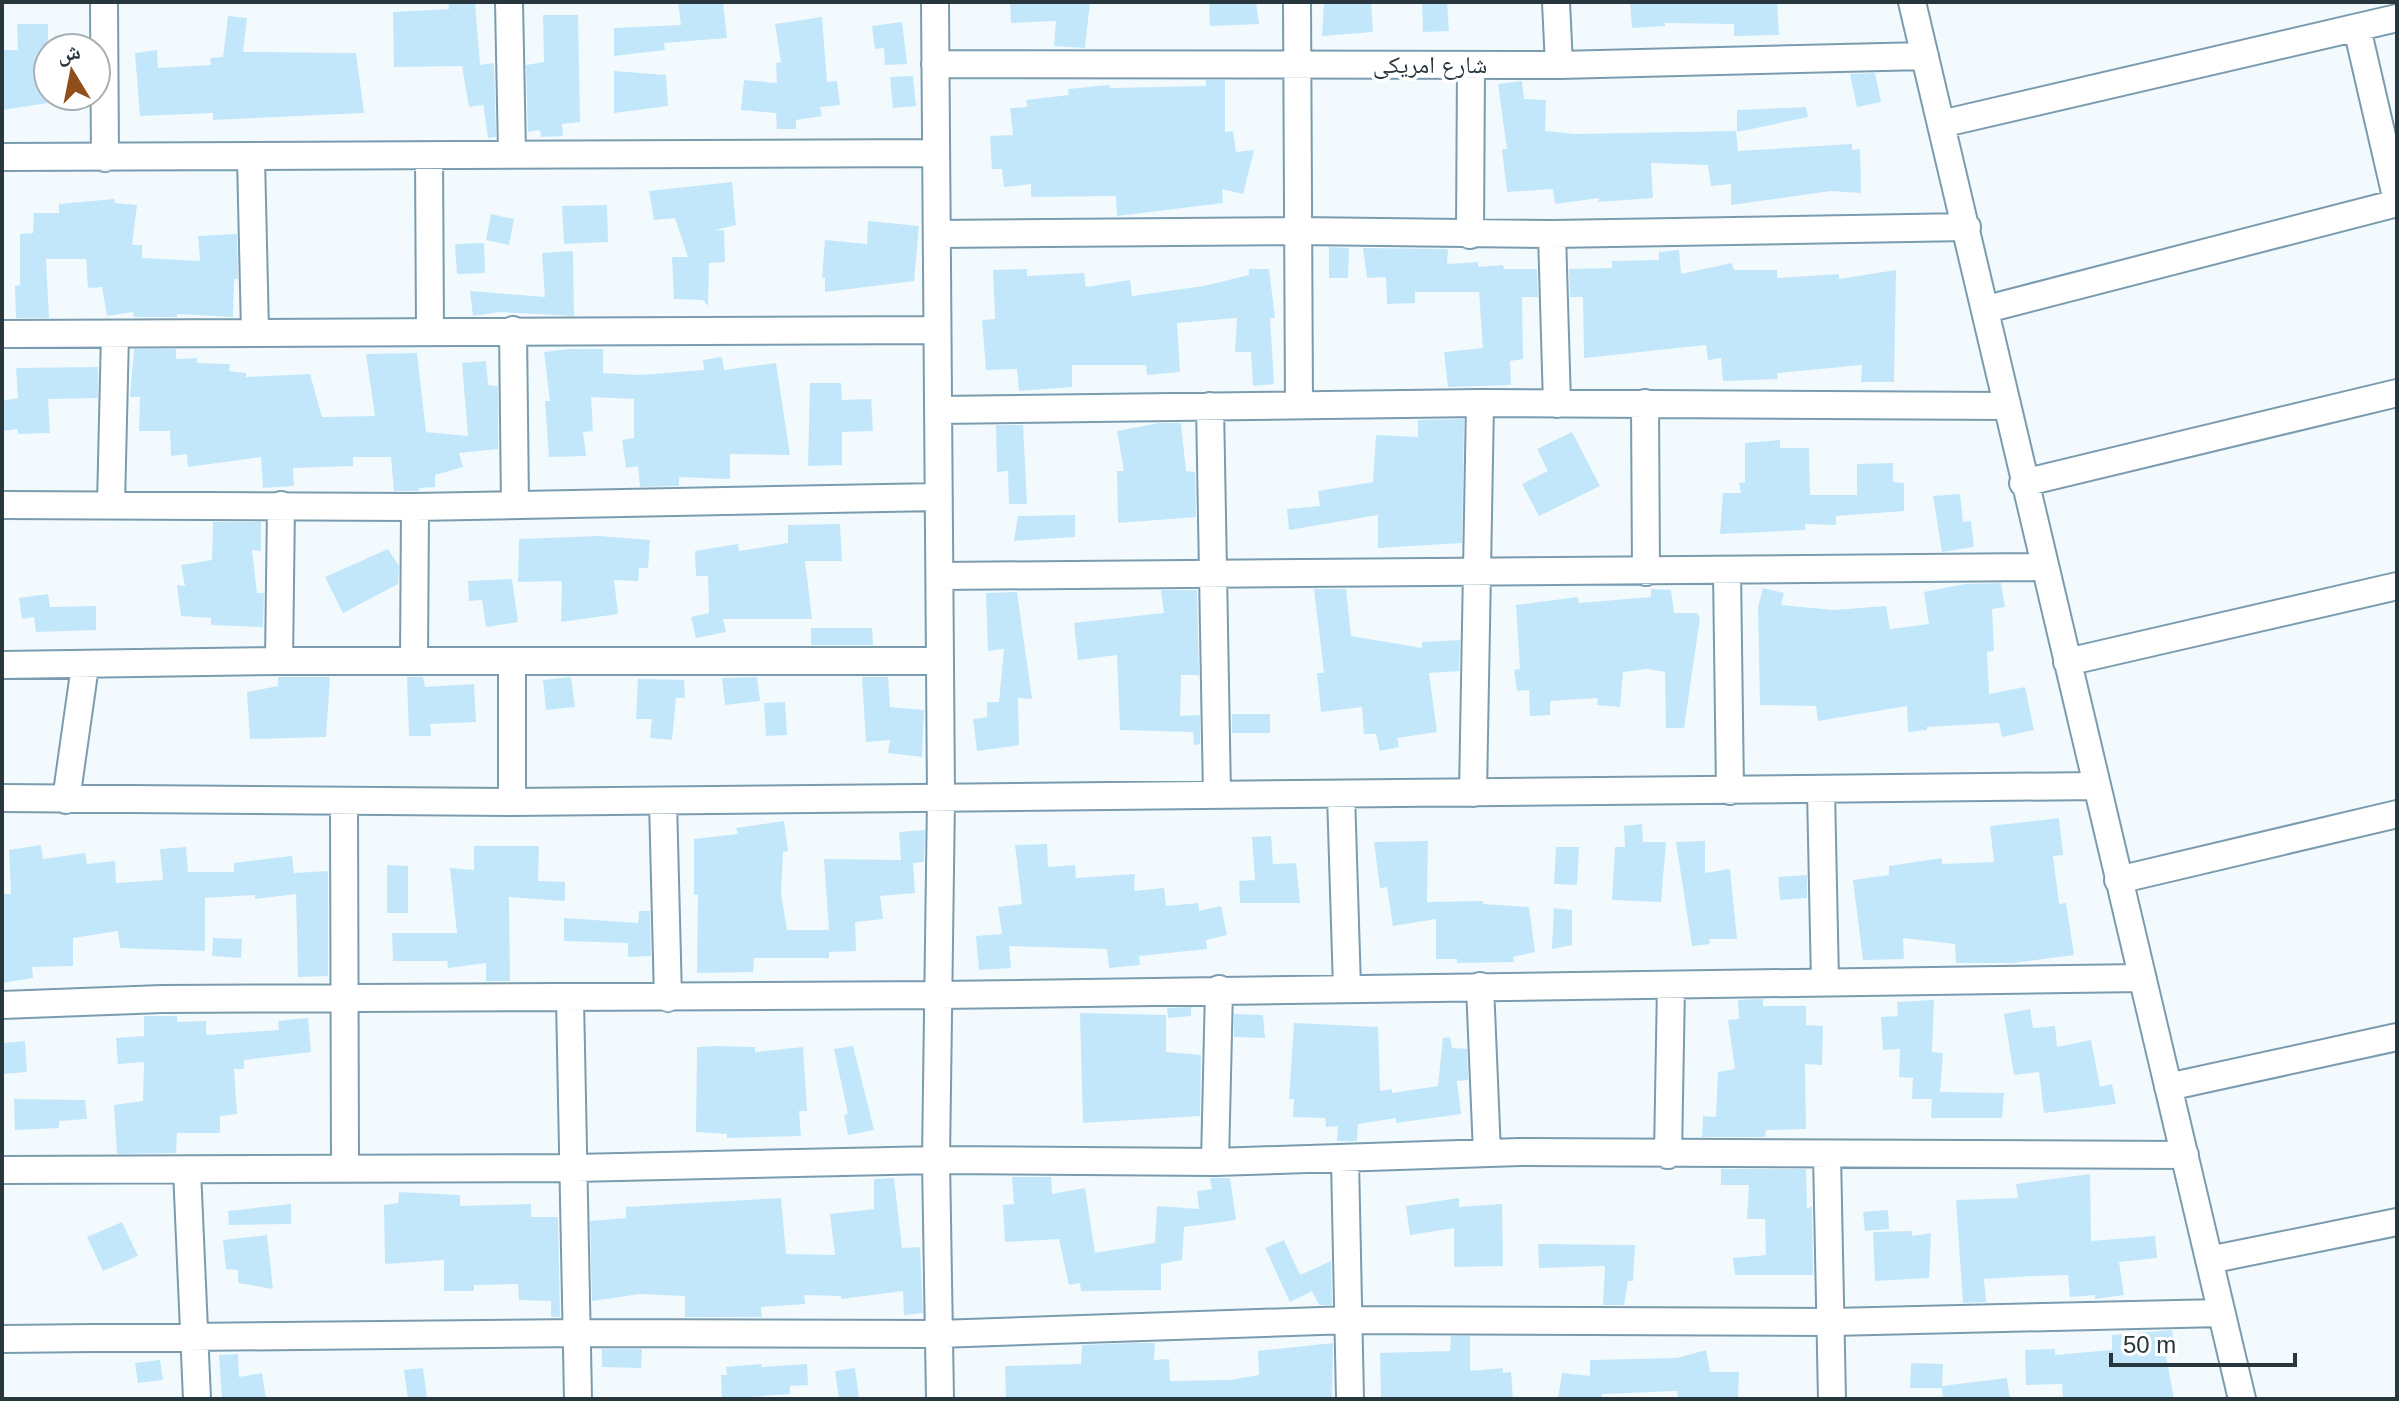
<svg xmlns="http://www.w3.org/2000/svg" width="2399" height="1401" viewBox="0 0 2399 1401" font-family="Arial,'Noto Naskh Arabic',sans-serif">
  <rect width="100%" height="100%" fill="#f3fafe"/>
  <path fill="#c2e7fb" d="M448 2H475L480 65 494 63 496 137 488 138 483 101V105L469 107 462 66 394 67 393 12 449 9Z
    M678 2H723L727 38 664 43 665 50 614 56V28L681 25Z
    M1010 2H1090L1085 48 1054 46 1056 21 1011 23Z
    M1209 2H1256L1259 24 1210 26Z
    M1324 2H1371L1373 32 1322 36Z
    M1422 2H1447L1449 31 1423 32Z
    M1630 2H1777L1779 35 1734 36V24L1665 23V26L1632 28Z
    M543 15H578L580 122 562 124 563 136 541 137 540 130 528 132 526 65 544 62Z
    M228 16 247 18 243 52 356 53 364 113 213 120V113L140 116 135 53 157 50 158 68 211 65 210 58 223 57Z
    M822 17 827 82 837 81 840 105 820 107 822 116 796 120V129H777L776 113 741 110 744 80 777 83 776 63 781 62 775 24Z
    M902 22 907 64 885 65 884 48 875 49 872 26Z
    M17 24H48V103L2 110V50H18Z
    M614 71 666 75 668 106 614 113Z
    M1875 73 1881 102 1857 107 1850 74Z
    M913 76 916 106 893 108 890 77Z
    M1206 80H1225V132L1233 131 1236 152 1254 150 1243 194 1222 189 1223 203 1117 216 1116 196 1031 197V184L1004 187 1002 169H992L990 136 1013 135 1010 108 1027 107 1026 100 1069 95 1068 89 1109 85 1110 88 1206 86Z
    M1522 81 1524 99 1546 100 1545 131 1575 134 1736 131 1738 151 1852 144V150L1860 149 1861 193 1831 191 1731 205V184L1711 186 1708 165 1651 163 1653 198 1598 202 1599 198 1555 204 1553 189 1507 192 1502 149H1507L1498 84Z
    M1806 107 1808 117 1737 132V110Z
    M732 182 736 225 715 230H724L725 262 709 263 708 306 703 300 674 299 672 257H688L675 218 654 220 649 191Z
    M114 199 115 203 137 205 132 245H142V258L200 261 198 236 237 234 238 279H234L233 317 177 314V317H134L133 312 107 316 102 287 88 288 86 259H46L49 318H16L15 286 20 285V234L33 233 34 213H59V204Z
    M607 205 608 242 564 244 562 206Z
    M491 214 514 219 509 245 486 240Z
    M868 221 919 226 914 281 825 292V278H822L825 240 867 244Z
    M484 243 485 273 457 274 455 244Z
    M1329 247 1349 248 1348 278H1329Z
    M1363 248 1448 249 1447 264 1478 262V267L1503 265 1504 269H1537L1538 297H1522L1523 359 1510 361 1511 385 1448 387 1444 352 1483 348 1479 292H1415V303L1387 304 1386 277 1367 278Z
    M1679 250 1681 274 1732 263 1734 270H1777V278L1839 274V279L1896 270 1894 382H1861L1862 365 1777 373 1778 379 1723 381 1721 358 1708 360 1706 345 1584 358 1583 297H1570L1569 269 1612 268V261L1659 260V252Z
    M573 251 574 316 500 312 473 316 470 291 545 297 542 253Z
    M1027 269V276L1084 273 1086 287 1130 280 1132 296 1204 286 1249 275V269H1269L1275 318H1270L1274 384 1253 386 1251 352H1235L1237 318 1177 323 1180 372 1147 375 1146 365H1072V387L1019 391 1017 369 986 370 982 320 995 319 993 270Z
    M134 349H176V359L197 358V363L230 364 229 371 246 373V377L310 374 322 417 375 416 366 354 417 353 426 432 468 436 462 363 486 361 488 385 498 386V449L459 453 463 467 435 475V487L419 488V491H394L391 457H353V466L293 468 294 486 263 488 261 457 188 467 187 454 171 456 170 431H139L140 397H130Z
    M569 349H603V373L640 375 704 370 703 360 722 357 724 370 776 363 790 455 730 454V479L679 477V486L640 487 638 466 626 468 622 440 634 438V399L591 397 593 431 583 432 586 456 549 457 545 401H550L544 352Z
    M98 367V398L48 399 50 433 18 434V429L2 431V401L18 398 16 368Z
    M810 383H841L842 400 871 399 873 431 842 432V465L808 466Z
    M1464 419 1462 543 1378 548V515L1289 530 1287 509 1320 506 1318 491 1373 482 1376 435 1418 437V420Z
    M1159 423H1181L1186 471 1195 472 1196 517 1118 523 1117 471H1124L1117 431Z
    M996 425H1023L1027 504H1009L1008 471 997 472Z
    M1572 432 1600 486 1539 516 1522 484 1548 471 1537 449Z
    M1780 440V448H1809L1810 495H1857V464L1893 463V482L1904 483V511L1836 516V525L1805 524V530L1720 534 1723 493H1741L1739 483 1745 482V443Z
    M1960 494 1963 522 1971 521 1974 547 1942 552 1933 496Z
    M1075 515V537L1014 541 1018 516Z
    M213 522H261V551L252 550 257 593H264L263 627 211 625V618L181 616 177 585 185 586 181 565 212 560Z
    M840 524 842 561H805L812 619H723L726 632 696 638 691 617 709 613 708 576H696L695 551 738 544 739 551 788 543V525Z
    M599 536 650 540 648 568H639L638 581 614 580 618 614 561 622 562 581 518 582 519 539Z
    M388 549 399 566 398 584 343 613 325 577Z
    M512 579 518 622 486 627 482 600 469 601 468 581Z
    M2001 583 2005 607 1992 609 1994 651 1987 652 1989 694 2025 687 2034 730 2002 737 1999 723 1927 727V730L1908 732 1907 706 1818 721 1816 706 1760 705 1758 607 1763 588 1784 593 1781 605 1834 610 1886 606 1890 629 1929 624 1924 592 1965 584Z
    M1314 589H1346L1351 636 1422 648V642L1460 640 1459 671 1429 673 1437 732 1397 738 1399 747 1380 751 1376 734H1364L1362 707 1321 712 1317 673H1324Z
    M1651 589 1671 590 1674 613H1697L1700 618 1684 728H1666L1665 672 1647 669 1623 672 1620 707 1597 705 1598 698 1550 701V715L1530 716 1529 690 1517 691 1514 670 1520 669 1516 605 1578 597 1579 603 1651 597Z
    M1161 590H1197L1199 675H1181L1180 716 1200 715V744L1194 745 1193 732 1120 730 1117 655 1078 660 1074 623 1164 613Z
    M1017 592 1032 699 1018 698 1019 745 977 751 973 719 987 717V702H999L1004 649 988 651 986 593Z
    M48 594 50 607 96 606V630L36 632 34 617 22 619 19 598Z
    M811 628H872L873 645H811Z
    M278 677H330L326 737 250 739 247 692 278 686Z
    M407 677H423L425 687 474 684 476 722 430 724 431 736H409Z
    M571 677 575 707 546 710 543 680Z
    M757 677 760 701 725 705 722 678Z
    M862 677H888L890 707 924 710 922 757 888 753 890 740 866 742Z
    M638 679 684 680 685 698H676L672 740 650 738 652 719H636Z
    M785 702 787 735 766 736 764 703Z
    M1232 714H1270V733H1232Z
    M2059 818 2063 855 2053 856 2059 904 2066 903 2074 955 2013 963H1956L1955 944 1903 938 1904 959 1863 960 1853 880 1889 875V866L1942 858V864L1994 862 1990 826Z
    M784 821 788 851 783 852 781 893 787 930H829L824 859 901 860 899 832 925 830 924 862 913 863 915 893 880 896 883 919 855 922 856 951 829 952V958H754L753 972 697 973 698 895H694V839L738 834 736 828Z
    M1642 824 1643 842H1666L1661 902 1612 900 1615 847H1625L1624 826Z
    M1271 836 1273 864 1296 863 1300 903H1240L1239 881 1255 880 1252 837Z
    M1428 841 1427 902 1483 901V904L1529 907 1535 952 1513 957 1514 962 1457 963V959H1436V919L1393 926 1387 887 1380 888 1374 842Z
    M1705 841V873L1730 869 1737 939H1709L1710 944 1692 946 1676 842Z
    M1047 844 1048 867 1075 865 1076 878 1135 874 1134 891 1164 888 1166 906 1198 903 1199 911 1221 906 1227 935 1206 940 1207 949 1139 956 1140 965 1109 968 1107 949 1009 946 1011 968 979 970 976 936 1002 934 998 907 1022 904 1015 845Z
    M41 845 43 859 85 853 87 864 115 861 116 883 163 880 160 849 186 847 188 872H234V863L292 856 294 873 328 871V976L298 977 296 894 255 899V895L205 898V951L120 948 118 931 73 938V966L32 967 33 978 2 983V894H11L9 850Z
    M474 846H539L538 881 565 882V901L509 897 510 981H486V963L448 968 447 961H393L392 933H457L450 868 474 870Z
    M1556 847H1579L1577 885 1554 884Z
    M387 865 408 866V913H387Z
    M1807 875V898L1780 900 1778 877Z
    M1554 908 1572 910V945L1552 949Z
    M639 911H650L651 956 628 957V943L564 941V918L638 923Z
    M213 938 242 939 241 958 212 956Z
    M1763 999V1006H1806V1025L1823 1026 1822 1065 1805 1064 1806 1129 1766 1130 1765 1137H1702L1703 1116 1716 1117 1718 1072 1735 1069 1728 1020 1739 1019 1738 1000Z
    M1934 1000 1932 1052 1943 1053 1940 1092 2004 1093 2002 1118H1931L1932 1099H1912L1913 1078 1899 1077 1900 1049 1883 1050 1881 1017 1898 1016 1897 1002Z
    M1191 1007V1016L1168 1018 1167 1008Z
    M2030 1009 2033 1028 2055 1026 2057 1047 2091 1040 2100 1087 2112 1084 2116 1104 2044 1113 2039 1072 2014 1075 2004 1014Z
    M1080 1013 1166 1015V1052L1201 1055 1200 1116 1083 1123Z
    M1234 1014 1263 1015 1265 1038 1234 1037Z
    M144 1016H177V1022L206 1021V1035L279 1030 278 1021 308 1018 311 1052 244 1060V1069H234L237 1114 220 1116V1133H177L176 1153 117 1154 114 1105 143 1101 144 1062 118 1064 116 1038 144 1036Z
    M1294 1023 1378 1027 1380 1091 1392 1089V1093L1438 1086 1443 1038 1450 1037 1452 1048 1467 1049 1468 1080 1457 1081 1461 1114 1396 1123V1118L1358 1124 1357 1141H1337L1338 1126 1326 1127 1325 1118 1293 1117 1294 1099H1289Z
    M25 1041 27 1072 2 1074V1043Z
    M716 1046 755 1047V1052L803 1047 807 1111H799L801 1136 727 1138V1134L696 1132 697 1047Z
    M853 1046 874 1130 848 1135 844 1115 848 1114 834 1049Z
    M14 1099 85 1100 87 1119 59 1121V1128L15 1130Z
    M1721 1169H1806L1807 1209 1812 1206 1813 1275H1735L1733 1258 1766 1255 1765 1219H1747L1749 1185H1721Z
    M2090 1174 2091 1241 2155 1236 2157 1258 2119 1262 2124 1295 2095 1299V1295L2070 1297 2068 1275 2033 1276 1984 1279 1986 1302 1963 1303 1956 1200 2018 1198 2016 1184Z
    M1012 1177H1051L1052 1194 1085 1188 1095 1253 1155 1243 1157 1206 1199 1209 1197 1191 1212 1189 1210 1178H1230L1236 1220 1184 1227 1182 1260 1161 1264V1290L1081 1291 1080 1283 1069 1285 1059 1239 1005 1242 1003 1205 1014 1204Z
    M894 1178 902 1248 920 1247 923 1313 904 1315 903 1291 841 1299V1296L804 1295 805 1304 761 1307 762 1317H685V1296L640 1294 592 1301 590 1221 626 1218V1207L781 1198 786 1254 835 1255 830 1214 874 1209V1179Z
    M399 1192 460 1195V1206L531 1204V1217H558L560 1317H551V1301L519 1300 518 1284 474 1285V1291H444V1260L385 1264 384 1205 398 1203Z
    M1459 1198V1207L1502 1204 1503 1266 1454 1267V1228L1410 1235 1406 1206Z
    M291 1204V1224L229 1225 228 1211Z
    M1888 1210 1889 1229 1865 1231 1863 1212Z
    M122 1222 138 1256 103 1271 87 1237Z
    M1912 1231V1236L1931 1233 1929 1278 1875 1281 1873 1232Z
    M267 1235 273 1289 238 1283V1270L226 1269 223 1240Z
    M1284 1240 1300 1275 1331 1261 1332 1305H1319L1312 1291 1290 1302 1265 1248Z
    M1538 1244 1635 1245 1633 1281H1628L1624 1305H1603L1605 1266 1539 1268Z
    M2172 1330 2175 1355 2166 1356 2174 1399H2063L2062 1384 2026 1385 2025 1350 2055 1349V1355L2112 1350V1335Z
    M1451 1336H1470V1371L1503 1368V1373L1511 1372 1513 1399 1381 1397 1380 1353 1450 1351Z
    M1133 1343H1155L1154 1360 1169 1359 1170 1381 1230 1380 1259 1375 1258 1351 1333 1343 1332 1399H1006L1005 1366 1081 1364 1082 1345Z
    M602 1349H642L641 1368 602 1367Z
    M1706 1350 1710 1372H1739L1738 1399H1678L1677 1391 1602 1394V1399H1558L1562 1373 1590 1376V1360L1677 1358Z
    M238 1354 239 1377 262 1373 266 1399H222L219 1355Z
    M160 1360 163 1380 138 1383 135 1363Z
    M1911 1363 1943 1364 1942 1386 2007 1378 2010 1399H1943L1942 1388H1910Z
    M761 1364 762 1367 807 1364 808 1385 790 1386V1394L722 1399 721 1375H727L726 1367Z
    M423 1368 427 1399H408L404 1370Z
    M855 1368 859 1399H839L835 1371Z"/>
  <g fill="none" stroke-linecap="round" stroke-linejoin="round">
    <g stroke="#7a9cae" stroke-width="30">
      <path id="minor" d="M104 2 105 158
        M509 2 512 154
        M935 2 941 798 936 1160 940 1399
        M1297 2 1299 404
        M1556 2 1559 65
        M1912 2 2242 1399
        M2357 28 2397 201
        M935 64 1559 65 1925 56
        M1941 124 2397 18
        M429 156 430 330
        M2 157 935 153
        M251 158 255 331
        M937 234 1299 231 1552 234 1967 227
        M1552 234 1557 404
        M1470 235 1471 65
        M1987 309 2397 203
        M513 330 515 505
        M2 334 937 330
        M1645 403 1646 572
        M1210 406 1217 795
        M938 410 1480 403 2007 406
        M2023 483 2397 393
        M2 505 415 507 938 497
        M111 505 115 334
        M1727 571 1730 791
        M940 576 2043 567
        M279 661 281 505
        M414 661 415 507
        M2067 662 2397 586
        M2 665 279 661H939
        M1821 791 1825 982
        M1473 793 1480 403
        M1341 794 1347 988
        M2 798 512 802 2095 786
        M66 800 85 666
        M663 801 668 998
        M344 802 345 1166
        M512 802V661
        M2118 880 2397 814
        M1480 986 1487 1153
        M570 999 578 1399
        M2 1005 162 999 939 995 2142 978
        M2168 1087 2397 1037
        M1668 1155 1671 985
        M1827 1155 1832 1399
        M1345 1160 1350 1399
        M1215 1162 1219 989
        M2 1170 575 1168 936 1160 1215 1162 1520 1152 2185 1155
        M187 1170 197 1399
        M2209 1260 2397 1222
        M2 1339 578 1333 938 1334 1349 1320 1832 1322 2221 1313"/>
    </g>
    <use href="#minor" stroke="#fff" stroke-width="26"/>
  </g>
  <g text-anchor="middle" stroke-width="7" stroke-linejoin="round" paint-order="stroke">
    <g font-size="24" fill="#28373e" stroke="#fff">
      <text x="1430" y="73">شارع امريكى</text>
    </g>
  </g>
  <rect width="2399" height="1401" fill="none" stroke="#28373e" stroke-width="8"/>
  <g transform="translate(72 72) rotate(350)"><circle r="38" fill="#ffffff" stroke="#a9afb2" stroke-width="2"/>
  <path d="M0-6L14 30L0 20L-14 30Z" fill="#904f1a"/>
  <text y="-12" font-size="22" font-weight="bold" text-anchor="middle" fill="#28373e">ش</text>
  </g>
  <path d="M2111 1353v12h184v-12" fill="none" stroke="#28373e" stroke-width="4"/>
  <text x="2123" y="1353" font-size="24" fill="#28373e" stroke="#ffffff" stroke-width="6" paint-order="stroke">50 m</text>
</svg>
